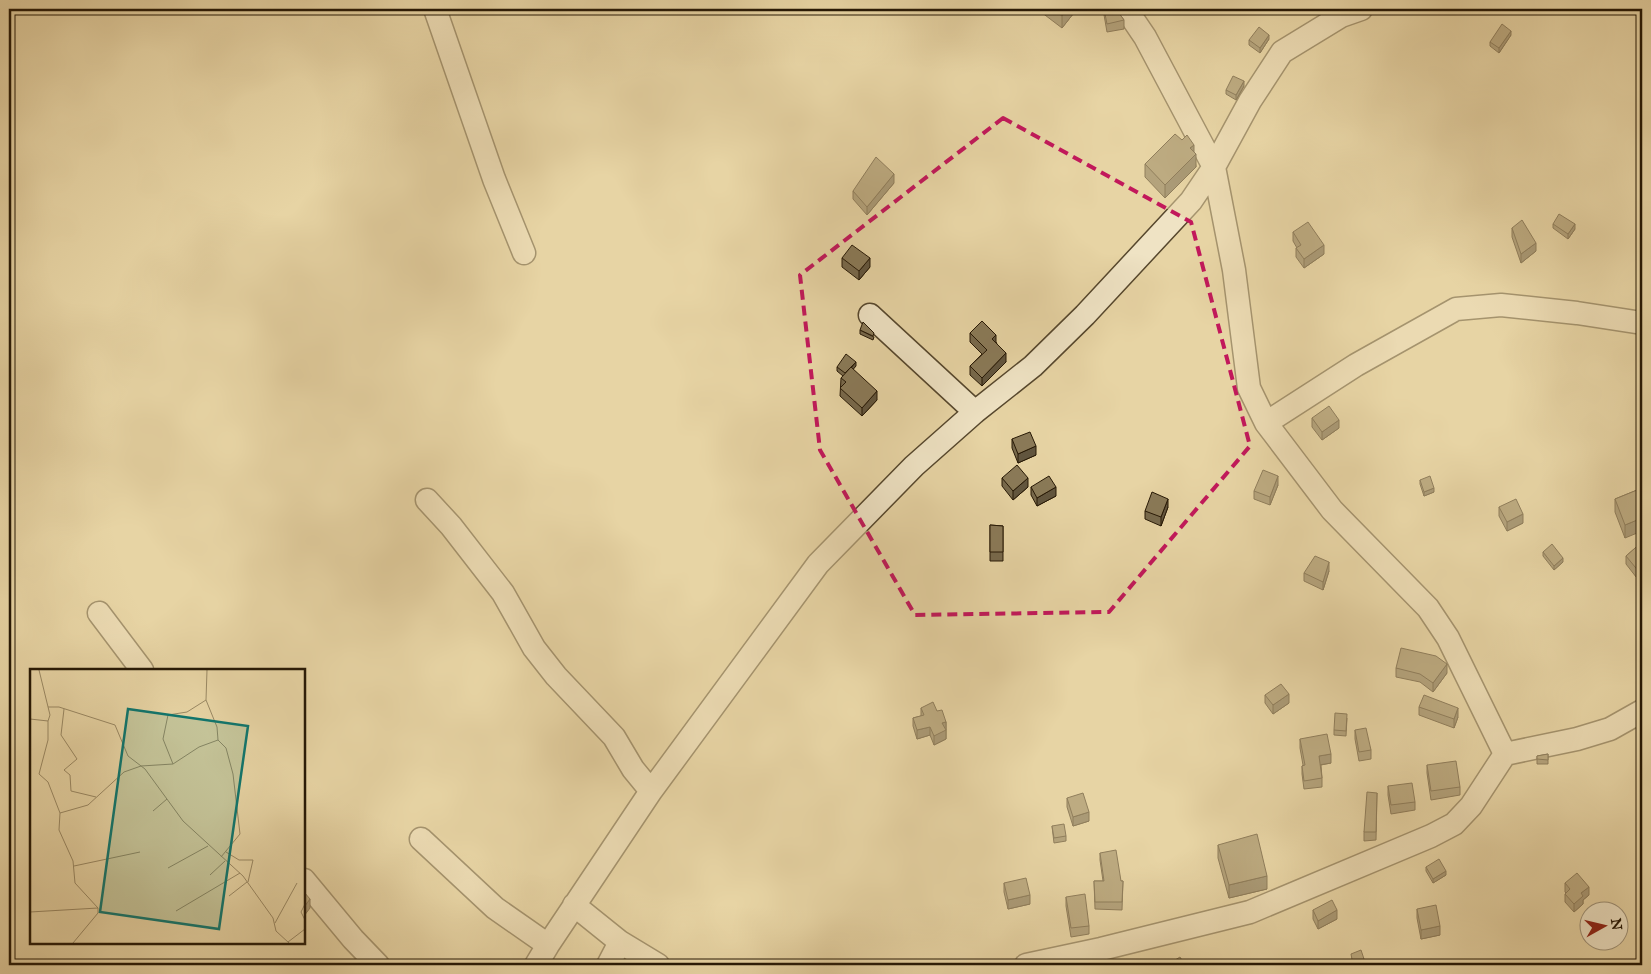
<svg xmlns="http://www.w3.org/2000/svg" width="1651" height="974" viewBox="0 0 1651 974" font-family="'IM FELL Great Primer',serif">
  <rect width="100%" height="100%" fill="#e7d4a4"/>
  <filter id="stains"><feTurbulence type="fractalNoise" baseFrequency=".004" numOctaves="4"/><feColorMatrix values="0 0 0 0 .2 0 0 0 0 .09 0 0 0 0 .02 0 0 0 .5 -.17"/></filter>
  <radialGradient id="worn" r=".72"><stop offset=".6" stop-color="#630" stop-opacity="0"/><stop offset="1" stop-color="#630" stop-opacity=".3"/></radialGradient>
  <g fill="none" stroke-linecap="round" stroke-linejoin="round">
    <g stroke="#56472d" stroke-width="25">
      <path id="minor" d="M435 9 494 179 524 253
        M1126 9 1145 37 1214 167 1234 270 1249 388 1266 423 1332 510 1428 608 1448 638 1505 754 1577 739 1610 729 1642 711
        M870 315 975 412
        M1266 423 1356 365 1456 309 1501 305 1577 313 1642 323
        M427 500 451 526 503 593 534 648 556 676 614 737 633 769 651 791
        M99 613 142 670
        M421 839 495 908 548 945
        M304 880 353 939 378 965
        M574 905 620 942 658 965
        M536 965 548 945 651 791 818 564 914 466 975 412 1033 366 1085 315 1191 201 1214 167 1250 101 1282 52 1341 16 1361 9
        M608 965 620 942
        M1026 965 1101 949 1250 912 1431 836 1454 824 1471 806 1505 754"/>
    </g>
    <use href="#minor" stroke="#efe3c4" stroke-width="22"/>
  </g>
  <path fill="#77694c" stroke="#261805" d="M1037 9H1077L1062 28Z
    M1103 9H1116L1124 20V29L1107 32Z
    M1250 9H1257L1256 12Z
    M1511 35 1499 53 1490 46V42Z
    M1269 39 1260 53 1249 45V40Z
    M1244 86 1236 100 1226 94V90Z
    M1194 152 1196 167 1165 198 1145 177V164Z
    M894 183 867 215 853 199V191Z
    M1553 224 1575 229 1568 239 1553 228Z
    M1512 228 1536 251 1521 263 1512 237Z
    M1293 232 1324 254 1304 268 1296 257V248H1297L1293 241Z
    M842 258 870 267 859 280 842 267Z
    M860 330 874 337 873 340 860 334Z
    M970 333 996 342 1006 362 982 386 970 375V366L982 354 970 342Z
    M856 366 853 369 877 400 862 416 840 396 841 378 843 376 837 371V367Z
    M1312 418 1339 428 1322 440 1312 427Z
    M1642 424V447L1641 448 1638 433V425Z
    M1012 439 1036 455 1018 463 1012 448Z
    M1002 478 1028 487 1013 500 1002 486Z
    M1420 480 1434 492 1424 496 1420 484Z
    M1278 485 1270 505 1254 499V491Z
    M1031 487 1056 496 1037 506 1031 495Z
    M1642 488 1625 538 1615 512V499Z
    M1168 507 1161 526 1145 519V511Z
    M1499 507 1523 523 1507 531 1499 516Z
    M990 525 1003 526V561H990Z
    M1642 542V580L1640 582 1626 564V556Z
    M1543 552 1563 562 1554 570 1543 556Z
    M1329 571 1323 590 1304 581V573Z
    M1396 668 1447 673 1433 692 1420 682 1396 677Z
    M1265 695 1289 703 1273 714 1265 703Z
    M1419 707 1458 717 1454 728 1419 715Z
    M921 708 937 711 946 722V739L934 745 930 735 917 739 913 726V718L921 716Z
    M1347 718 1346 736 1334 735V730Z
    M1355 730 1371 750V759L1359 761 1355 739Z
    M1300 739 1331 763 1321 765 1322 778V787L1304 789 1302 774V766L1303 765 1300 748Z
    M1548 754V764H1537V756Z
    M1427 765 1460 787V795L1431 800 1427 773Z
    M1388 786 1415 802V810L1391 814 1388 795Z
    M1377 793 1376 840 1364 841V832Z
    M1067 798 1089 821 1073 826 1067 807Z
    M1052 826 1066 836V841L1054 843Z
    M1218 845 1267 889 1229 898 1218 858Z
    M1100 853 1121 881H1123L1122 910 1095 909 1094 881H1103L1100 860Z
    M1426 867 1446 875 1433 883 1426 871Z
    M1004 883 1030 904 1008 909 1004 892Z
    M1565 883 1589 895 1583 900V904L1574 912 1565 902V894L1566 893 1565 892Z
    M1066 897 1089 926V934L1071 937 1066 906Z
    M1417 909 1440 935 1421 939 1417 918Z
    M1313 910 1337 919 1318 929 1313 919Z"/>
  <path fill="#61553e" stroke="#261805" d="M1067 9H1077L1062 28V16Z
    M1511 31V35L1499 53V48Z
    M1269 35V39L1260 53V48Z
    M1244 81V86L1236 100V95Z
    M1194 145V156L1196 154V167L1165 198V185L1190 148Z
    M894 174V183L867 215V207Z
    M1575 224V229L1568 239V234Z
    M1536 243V251L1521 263V254Z
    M1324 245V254L1304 268V259Z
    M870 258V267L859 280V271Z
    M996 335V344L992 339Z
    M1006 353V362L982 386V378Z
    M856 362V366L846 378V374Z
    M877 391V400L862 416V408Z
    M1339 420V428L1322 440V432Z
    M1036 446V455L1018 463V454Z
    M1278 476V485L1270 505V497Z
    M1028 478V487L1013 500V491Z
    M1056 487V496L1037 506V498Z
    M1434 488V492L1424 496V492Z
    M1168 499V507L1161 526V517Z
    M1523 514V523L1507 531V522Z
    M1642 518V531L1625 538V525Z
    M1563 558V562L1554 570V566Z
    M1329 562V571L1323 590V582Z
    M1642 571V580L1640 582V573Z
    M1447 664V673L1433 692V683Z
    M1289 694V703L1273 714V705Z
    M1458 708V717L1454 728V719Z
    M946 722V739L934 745V736L942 723Z
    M930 727V735L917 739V730Z
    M1331 754V763L1319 765V756Z
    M1089 812V821L1073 826V817Z
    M1446 871V875L1433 883V879Z
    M1267 876V889L1229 898V885Z
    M1589 887V895L1583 900V904L1574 912V904L1581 893Z
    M1030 895V904L1008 909V900Z
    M310 899V908L304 916V907Z
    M1337 910V919L1318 929V921Z
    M1440 926V935L1421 939V930Z"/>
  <path fill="#8a7a58" stroke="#261805" d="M1053 9H1067L1062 16Z
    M1104 9H1116L1124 20 1107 24Z
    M1502 24 1511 31 1499 48 1490 42Z
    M1259 27 1269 35 1260 48 1249 40Z
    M1233 76 1244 81 1236 95 1226 90Z
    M1175 134 1182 140 1187 135 1194 145 1190 148 1196 154 1165 185 1145 164Z
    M876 157 894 174 867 207 853 191Z
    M1559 214 1575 224 1568 234 1553 224Z
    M1522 220 1536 243 1521 254 1512 228Z
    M1308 222 1324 245 1304 259 1296 248 1301 245 1293 232Z
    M852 245 870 258 859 271 842 258Z
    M982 321 996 335 992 339 1006 353 982 378 970 366 987 350 970 333Z
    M863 322 874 333 873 336 860 330Z
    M846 354 856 362 845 373 837 367Z
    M851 367 877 391 862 408 840 388 846 382 841 378Z
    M1329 406 1339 420 1322 432 1312 418Z
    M1642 424V439H1641L1638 425Z
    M1030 432 1036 446 1018 454 1012 439Z
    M1017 465 1028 478 1013 491 1002 478Z
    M1263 470 1278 476 1270 497 1254 491Z
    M1049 476 1056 487 1037 498 1031 487Z
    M1430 476 1434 488 1424 492 1420 480Z
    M1642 488V518L1625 525 1615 499Z
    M1152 492 1168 499 1161 517 1145 511Z
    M1516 499 1523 514 1507 522 1499 507Z
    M990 525 1003 526V552H990Z
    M1642 542V571L1640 573 1626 556Z
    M1552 544 1563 558 1554 566 1543 552Z
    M1315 556 1329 562 1323 582 1304 573Z
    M1401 648 1436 656 1447 664 1433 683 1420 674 1396 668Z
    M1281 684 1289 694 1273 705 1265 695Z
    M1424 695 1458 708 1454 719 1419 707Z
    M933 702 937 711 942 710 946 722 942 723 946 730 934 736 930 727 917 730 913 718 924 715 921 708Z
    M1335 713 1347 714 1346 731 1334 730Z
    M1366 728 1371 750 1359 752 1355 730Z
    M1327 734 1331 754 1319 756 1322 778 1304 781 1302 766 1305 765 1300 739Z
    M1548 754V760L1537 759V756Z
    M1456 761 1460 787 1431 791 1427 765Z
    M1412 783 1415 802 1391 805 1388 786Z
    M1367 792 1377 793 1376 832H1364Z
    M1083 793 1089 812 1073 817 1067 798Z
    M1064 824 1066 836 1054 838 1052 826Z
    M1257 834 1267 876 1229 885 1218 845Z
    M1116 850 1121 881H1123L1122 902H1095L1094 881H1104L1100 853Z
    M1439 859 1446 871 1433 879 1426 867Z
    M1577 873 1589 887 1581 893 1583 896 1574 904 1565 894 1570 889 1565 883Z
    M1026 878 1030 895 1008 900 1004 883Z
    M304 892 310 899 304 907Z
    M1085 894 1089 926 1071 928 1066 897Z
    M1332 900 1337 910 1318 921 1313 910Z
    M1436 905 1440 926 1421 930 1417 909Z
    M1361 950 1366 965H1353L1351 954Z
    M1180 957 1185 965H1167Z"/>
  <path d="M0 0H1651V974H0ZM1003 118 1191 222 1250 446 1109 612 915 615 820 450 800 275Z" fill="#e7d4a4" fill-opacity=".55" fill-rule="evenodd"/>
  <path fill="none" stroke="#c2185b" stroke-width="4" stroke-dasharray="10 6" stroke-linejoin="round" d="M1003 118 1191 222 1250 446 1109 612 915 615 820 450 800 275Z"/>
  <g transform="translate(30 669)">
    <rect width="275" height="275" fill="#e7d4a4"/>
    <path fill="none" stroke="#9a8964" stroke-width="1" d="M18 38H29L85 56 98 87 115 100 153 152 213 207 243 249 246 262 259 274M34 40 31 66 47 90 34 101 40 106 41 122 66 128M0 50 18 52 20 46 9 1M18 52V71L9 105 18 113 30 144 29 161 43 192 45 214 68 239M188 71 196 79 203 105 210 165 191 188M143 95 133 70 138 46 157 43 176 31M123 142 137 130M30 144 58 136 94 103 111 97 143 95 169 78 188 71 187 58 176 31 177 1M196 183 209 191H223L218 213M44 197 110 183M138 199 178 177M180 206 195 192M199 227 217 213M275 235 271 243 275 251M146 242 210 204M0 243 68 239M245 254 267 214M258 273 275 260M43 274 68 244V239"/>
    <path fill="#0f766e" fill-opacity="0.15" stroke="#0f766e" stroke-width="2.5" d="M98 40 218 57 189 260 70 243Z"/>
    <rect width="275" height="275" fill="none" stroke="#261805" stroke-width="2.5"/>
  </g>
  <rect width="1651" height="974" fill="none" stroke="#e7d4a4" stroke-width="30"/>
  <rect x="10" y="10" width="1631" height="954" fill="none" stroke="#261805" stroke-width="2.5"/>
  <rect x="15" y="15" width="1621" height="944" fill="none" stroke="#261805"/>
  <g transform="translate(1604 926) rotate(82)"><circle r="24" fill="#efe3c4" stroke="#9f9278"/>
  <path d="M0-4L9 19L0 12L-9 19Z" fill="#8f2418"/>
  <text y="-8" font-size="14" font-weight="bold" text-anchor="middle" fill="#261805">N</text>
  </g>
  <rect width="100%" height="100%" filter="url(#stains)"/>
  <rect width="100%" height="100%" fill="url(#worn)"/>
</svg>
